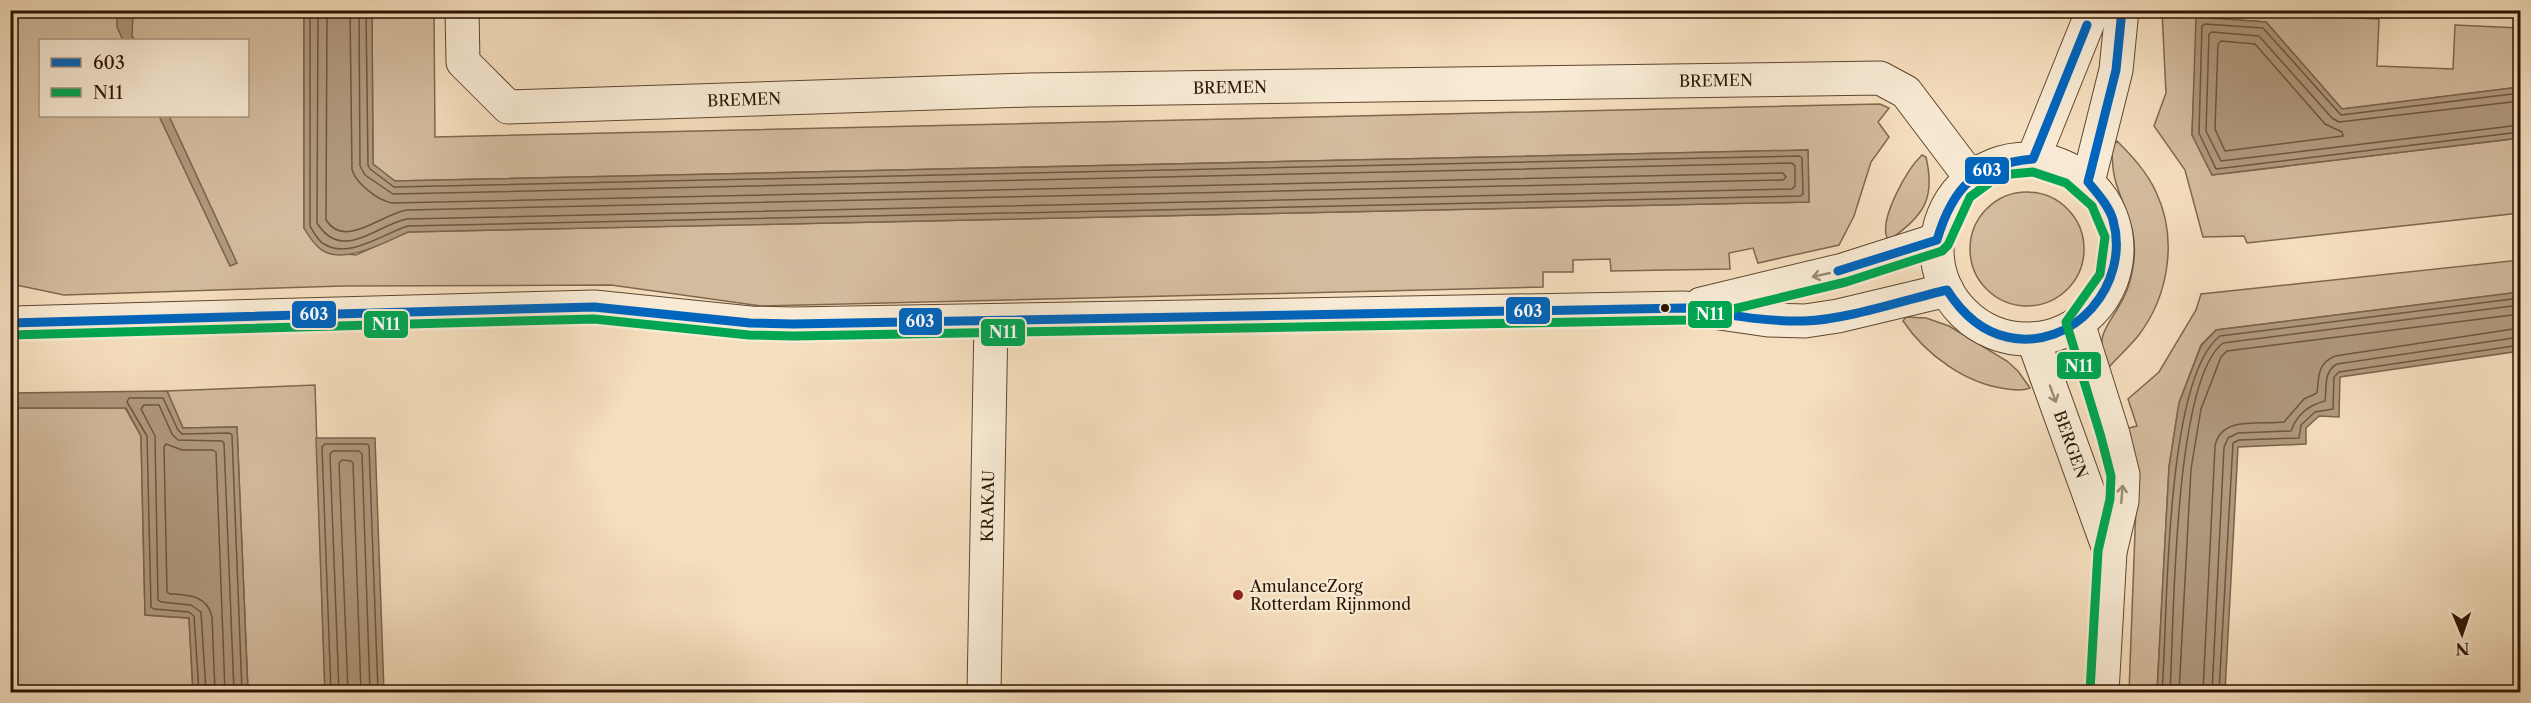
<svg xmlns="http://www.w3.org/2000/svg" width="2531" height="703" viewBox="0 0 2531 703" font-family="'Libre Caslon Text',serif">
  <rect width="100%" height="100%" fill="#f5debd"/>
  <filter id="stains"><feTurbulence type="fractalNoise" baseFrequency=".00333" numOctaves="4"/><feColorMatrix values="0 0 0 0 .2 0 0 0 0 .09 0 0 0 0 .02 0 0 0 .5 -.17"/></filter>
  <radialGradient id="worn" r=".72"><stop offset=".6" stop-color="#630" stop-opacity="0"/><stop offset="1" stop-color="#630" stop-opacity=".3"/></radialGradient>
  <path fill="#d3bb9d" stroke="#7f674e" stroke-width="1.5" fill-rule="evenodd" d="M2306 10 2307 16 2379 19 2377 66 2453 69 2455 25 2520 28V87L2342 109 2266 22 2197 17 2192 134 2212 175 2520 138V213L2247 243 2244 236 2203 237 2185 170 2154 126 2166 93 2162 11Z
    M10 11H304V228L346 254 356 255 407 232 1809 202 1808 150 394 181 373 164 372 11H434L435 137 1880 104 1889 108 1878 122 1889 137 1871 162 1854 216 1839 245 1758 263 1753 248 1729 253 1730 269 1611 271 1610 259 1573 260V272H1543V287L761 306 611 285 343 286 64 295 11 284ZM40 40H248V116H40Z
    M2117 141C2132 156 2147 172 2156 192 2178 238 2169 296 2138 336 2130 346 2119 356 2110 366L2107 365C2095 337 2105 330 2119 306 2126 295 2131 281 2133 267 2139 232 2126 214 2116 183 2112 171 2112 158 2112 146Z
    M1922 155 1926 157C1936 200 1923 215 1891 239L1887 238C1879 219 1907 169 1922 155Z
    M1970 249a57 57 0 1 1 114 0a57 57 0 1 1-114 0Z
    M2520 260V292L2216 330 2201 345 2179 403 2169 467 2157 692H2129L2137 479 2125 429 2137 426 2128 399 2159 372 2196 310 2201 294Z
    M1906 317 1926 318 1949 326 2007 361 2018 371 2030 388C2022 391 2015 390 2007 389 1966 384 1926 355 1903 321Z
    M315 385 325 692H248L237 427 183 428 167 391Z
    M10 408H125L141 436 145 615 189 618 193 692H15L11 531Z"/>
  <path fill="#b0997d" stroke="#7b634b" stroke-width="1.5" d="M117 11H133L132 36 135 40H123L117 27Z
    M304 11H372L373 164 395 181 1808 150 1809 202 408 232C386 242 339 268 318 247 313 242 308 235 304 228Z
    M2196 17 2266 22 2342 109 2520 87V138L2212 175 2192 135Z
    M159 116H169L237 263 230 266Z
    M2520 292V351L2340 377 2339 417 2319 416 2306 428V444L2238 447 2225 692H2157L2169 467 2179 403 2201 346 2216 330Z
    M167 391 183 428 237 427 248 692H193L189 618 145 615 141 436 126 408H11V393Z
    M316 438H375L384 692H325Z"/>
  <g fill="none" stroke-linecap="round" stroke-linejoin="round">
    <path stroke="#6e563e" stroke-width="1.5" d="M310 10V226C313 231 318 241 324 244 349 260 384 233 408 226L1800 196 1803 194 1802 158 1799 156 394 187 370 169 368 165 366 10
      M318 10 317 223C342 263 376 225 407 219L1792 189 1795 186V166L1792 163 393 194 365 175 360 166 359 10
      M327 10 326 220C345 250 383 213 407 210L1783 180 1786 177 1783 173 392 203C377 200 357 184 352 170L350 10
      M2221 41 2255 44 2325 124 2342 132 2343 136 2225 151 2215 129 2218 44Z
      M2520 93 2341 115 2263 28 2205 24 2202 26 2199 133 2216 169 2520 132
      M2520 101 2339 122 2332 118 2259 36 2212 32 2209 34 2206 131 2221 161 2520 125
      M199 692 194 616 189 612 154 609 151 607 147 436 127 402 129 398H163L178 430 182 434 229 433 232 435 242 692
      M206 692 201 612 191 605 161 602 158 600 155 436 141 409 144 405H159L172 434 178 440 222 441 224 443 234 692
      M215 692 212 617C207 595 189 595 170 594L167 592 164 447 166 444 182 450H213L216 452 225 692
      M331 692 322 447 325 444H367L369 446 378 692
      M339 692 330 454 333 451H359L362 454 370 692
      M348 692 339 463 342 460 351 461 353 463 361 692
      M2162 692C2168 619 2164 379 2220 336L2520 298
      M2170 692C2174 625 2173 381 2223 343L2520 305
      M2179 692 2191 469 2201 409 2221 357 2227 351 2520 314
      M2203 692 2215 446C2221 415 2261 425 2284 422L2304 399 2317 393C2319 376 2317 364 2335 356L2520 328
      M2212 692 2224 447 2228 438 2238 433 2291 431C2297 414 2309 405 2325 401 2327 387 2323 372 2337 364L2520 337
      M2219 692 2233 443 2239 440 2299 438 2301 425 2315 412 2333 409 2334 377 2339 372 2520 345"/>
    <g stroke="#5e462f" stroke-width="35">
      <g id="minor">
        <path id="s1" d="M462 10 463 62 508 107 1029 90 1880 78 1906 92 1971 178"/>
        <path d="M2033 159 2093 10"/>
        <circle cx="2027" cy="249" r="90"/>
        <path d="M2088 182 2116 70 2122 10"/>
        <path d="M1701 304 1843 270 1937 240"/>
        <path d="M13 323 594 307 750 323 793 324 1685 308 1768 320 1805 321 1838 316 1947 290"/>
        <path d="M2078 323 2113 434 2123 475 2122 501 2110 552 2102 692"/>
        <path id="s2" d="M2033 339 2110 552"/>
        <path id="s3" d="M984 692 991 321"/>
      </g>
    </g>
    <use href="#minor" stroke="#f8ead4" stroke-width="33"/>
    <g stroke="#f8ead4" stroke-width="14">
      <path id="bus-1" d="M1838 271 1937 240C1953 186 1976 164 2033 159L2087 25
        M10 323 594 307 750 323 793 324 1685 308C1724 314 1764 322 1804 321 1846 320 1904 300 1947 290 1961 312 1980 331 2007 337 2074 352 2131 284 2113 220 2109 206 2097 193 2088 182L2116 70 2122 10"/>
    </g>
    <g stroke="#f8ead4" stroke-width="14">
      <path id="bus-2" d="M10 335 594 319 749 335 793 336 1687 320 1846 282 1942 251 1948 245 1970 197 2000 175 2033 172 2066 183 2092 206 2105 237 2100 274 2066 322 2101 437 2111 476 2110 499 2098 551 2090 691"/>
    </g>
    <use href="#bus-1" stroke="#0065bd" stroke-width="9"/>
    <use href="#bus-2" stroke="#00a651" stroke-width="9"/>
  </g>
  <defs><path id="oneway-shaft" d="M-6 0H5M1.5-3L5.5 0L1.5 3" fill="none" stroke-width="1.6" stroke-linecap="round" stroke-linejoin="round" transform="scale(1.5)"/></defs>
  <g stroke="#9c8975">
    <use href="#oneway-shaft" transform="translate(1821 275) rotate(167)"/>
    <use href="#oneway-shaft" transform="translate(2053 394) rotate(70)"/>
    <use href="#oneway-shaft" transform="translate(2122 494) rotate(-85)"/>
  </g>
  <circle fill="#2b1300" stroke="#f8ead4" stroke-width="2" cx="1665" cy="308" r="5"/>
  <circle fill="#8f2418" stroke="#f8ead4" stroke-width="2" cx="1238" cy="595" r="6"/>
  <g text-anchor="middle" stroke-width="4.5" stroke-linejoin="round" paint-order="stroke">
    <g font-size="16" fill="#2b1300" stroke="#f8ead4">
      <text dy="6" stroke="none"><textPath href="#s1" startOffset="1324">BREMEN</textPath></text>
      <text dy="6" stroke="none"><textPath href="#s1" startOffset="838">BREMEN</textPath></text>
      <text dy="6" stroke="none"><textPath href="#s1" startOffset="352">BREMEN</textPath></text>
      <text dy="6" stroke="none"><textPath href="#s2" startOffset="112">BERGEN</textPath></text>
      <text dy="6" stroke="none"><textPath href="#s3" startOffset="186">KRAKAU</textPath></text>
    </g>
    <g font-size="16" fill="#2b1300" stroke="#f8ead4" text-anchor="start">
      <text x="1250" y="592">AmulanceZorg<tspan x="1250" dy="18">Rotterdam Rijnmond</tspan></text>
    </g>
  </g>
  <g stroke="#f8ead4" stroke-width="2">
    <rect x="1964" y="156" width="46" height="29" rx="6" fill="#0065bd"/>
    <rect x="1505" y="296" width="46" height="29" rx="6" fill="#0065bd"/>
    <rect x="1687" y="300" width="46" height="29" rx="6" fill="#00a651"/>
    <rect x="291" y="300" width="46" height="29" rx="6" fill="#0065bd"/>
    <rect x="898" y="307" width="45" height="29" rx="6" fill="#0065bd"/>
    <rect x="363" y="310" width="46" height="29" rx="6" fill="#00a651"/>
    <rect x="980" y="318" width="46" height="29" rx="6" fill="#00a651"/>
    <rect x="2056" y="351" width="46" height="29" rx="6" fill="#00a651"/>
  </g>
  <g font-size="16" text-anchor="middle" font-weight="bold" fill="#fff">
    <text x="1987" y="176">603</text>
    <text x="1528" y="317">603</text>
    <text x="1710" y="320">N11</text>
    <text x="314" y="320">603</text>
    <text x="920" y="327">603</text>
    <text x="386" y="330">N11</text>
    <text x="1003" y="338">N11</text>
    <text x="2079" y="372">N11</text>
  </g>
  <rect width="2531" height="703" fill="none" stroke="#f5debd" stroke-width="36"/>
  <rect x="12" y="12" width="2507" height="679" fill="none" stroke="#2b1300" stroke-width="3"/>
  <rect x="18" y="18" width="2495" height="667" fill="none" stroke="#2b1300" stroke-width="1.5"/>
  <rect x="39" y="39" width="210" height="78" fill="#f8ead4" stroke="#a6947f" stroke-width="1.5"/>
  <rect x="51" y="58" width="30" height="9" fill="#0065bd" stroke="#a6947f" stroke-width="1.5"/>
  <text x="93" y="69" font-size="18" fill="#2b1300">603</text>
  <rect x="51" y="88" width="30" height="9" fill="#00a651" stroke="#a6947f" stroke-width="1.5"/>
  <text x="93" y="99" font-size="18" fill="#2b1300">N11</text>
  <g transform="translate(2462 634) rotate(178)" stroke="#f8ead4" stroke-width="4.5" paint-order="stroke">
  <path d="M0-4.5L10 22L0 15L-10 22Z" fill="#2b1300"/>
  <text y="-9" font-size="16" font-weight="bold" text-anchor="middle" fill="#2b1300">N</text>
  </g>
  <rect width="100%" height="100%" filter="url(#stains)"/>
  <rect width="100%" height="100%" fill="url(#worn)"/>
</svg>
